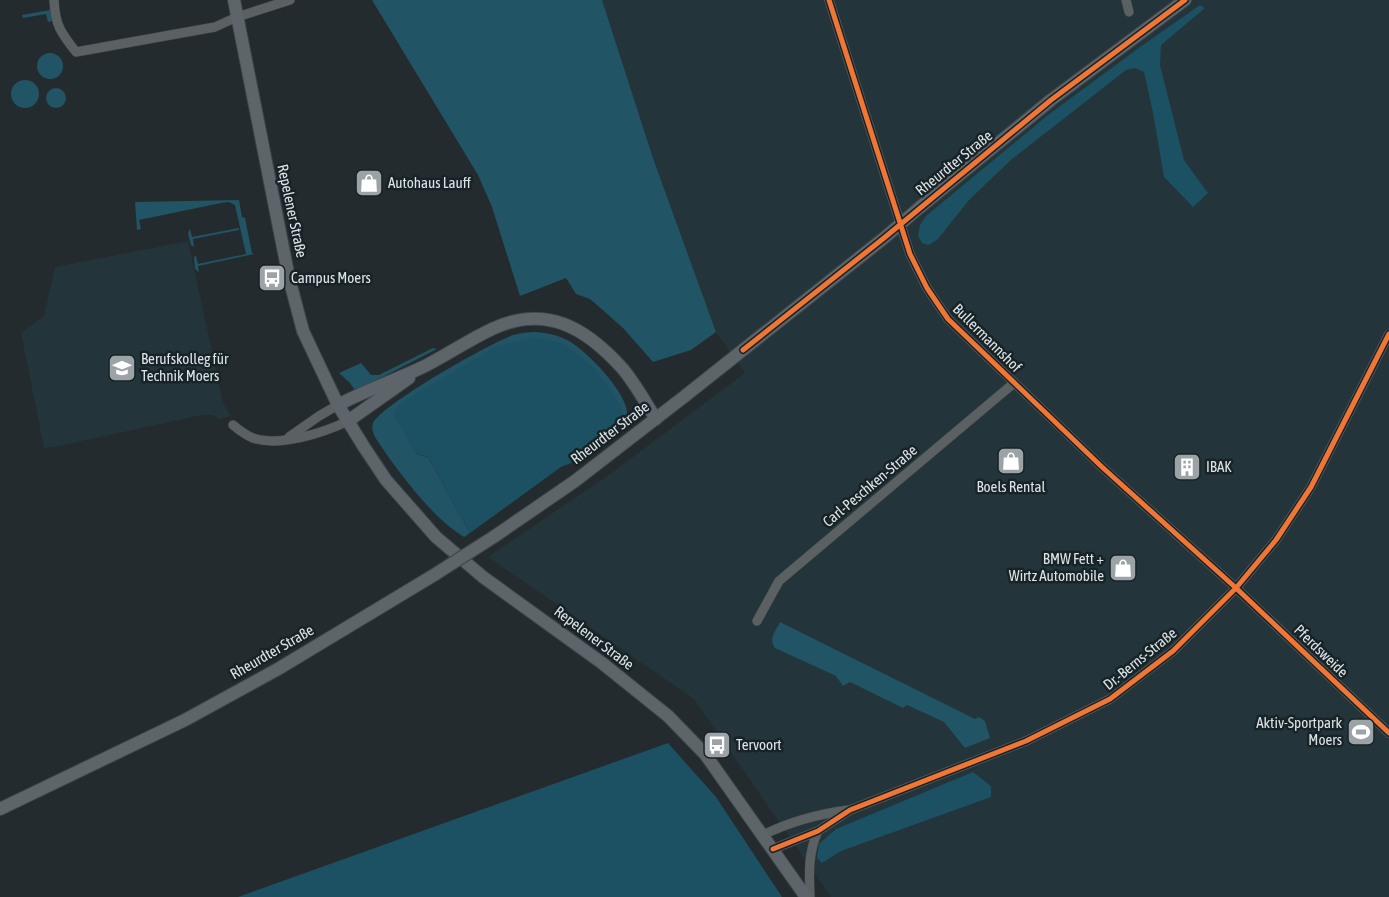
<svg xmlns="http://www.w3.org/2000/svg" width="1389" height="897" viewBox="0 0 1389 897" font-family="'Asap Condensed',sans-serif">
  <rect width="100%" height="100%" fill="#242b2e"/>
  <path fill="#23343a" d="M602 0H1389V897H831L694 699 488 557 613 472 745 373 716 332 653 158Z
    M188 241 223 403 231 416 220 419 212 415H202L54 447 44 448 21 333 44 316 55 267Z"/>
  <path fill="#215464" d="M372 0H602L653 158 716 332 691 350 653 362 624 329 605 312 590 299 576 294 566 278 520 296 492 207 478 175Z
    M50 10 52 21 48 22 46 14 23 18 22 15Z
    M37 66a13 13 0 1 1 26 0a13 13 0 1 1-26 0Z
    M11 94a14 14 0 1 1 28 0a14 14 0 1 1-28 0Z
    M46 98a10 10 0 1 1 20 0a10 10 0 1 1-20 0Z
    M239 200 242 217 245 218 252 253 254 254 198 266 199 272 195 269 194 257 196 256 198 264 246 254 235 205 229 202 221 203 139 220 141 229 137 230 135 202Z
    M239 228V230L193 239 194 247 191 245 188 233 190 229 192 237Z
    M536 332C547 333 559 335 569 341 588 352 624 390 627 411 628 417 625 421 622 425L623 417 416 454 428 457 470 533 464 537C432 518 395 468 375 437 373 432 371 428 373 423 382 404 490 343 513 335 520 333 528 332 536 332Z
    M433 348 437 349 361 388 354 389 350 383 339 373 361 363 371 375H379Z
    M780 622 975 719 979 717 985 721 990 738 965 748 944 722 907 705 903 708 850 682 843 686 836 676 775 648C768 639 776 630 780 622Z"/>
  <path fill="#1b5162" d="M1200 5 1205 8 1161 45 1160 65 1184 160 1208 193 1193 207 1164 177 1153 113 1144 72 1135 68 1126 70 1011 160 969 200 938 239 929 245 922 243 918 236 920 225 926 216 1048 115 1140 47Z
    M535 337 564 344 594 368 621 406 623 417 622 425C607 444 583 459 561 467L470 533 428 457 416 454 394 416 398 405 497 346Z
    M668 743 716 797 782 897H238Z
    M973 772 991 786V797L841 851 822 863 817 858 819 844 836 829Z"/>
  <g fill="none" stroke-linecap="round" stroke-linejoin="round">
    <g stroke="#3f4648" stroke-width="10">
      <path id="minor" d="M54 0C55 25 61 33 76 52L215 27 237 17 290 0
        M829 0 910 254 927 288 948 319 1102 467 1236 588 1389 733
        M1126 0 1129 12
        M233 425C239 430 245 435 253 438 280 447 323 433 348 421
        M289 437 319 416 338 405
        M757 621 779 581 1014 383
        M763 835C789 822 819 814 848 810
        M773 849 818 831 850 810 1026 741 1110 699 1173 651 1236 588 1276 540 1311 487 1389 334
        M810 897C809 873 808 853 818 831"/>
    </g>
    <g stroke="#3f4648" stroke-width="14">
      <path id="secondary" d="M234 0 289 278 303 331 338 405 364 447 386 480 436 537 483 577 602 663 668 716 705 754 806 897
        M919 208 1051 100 1185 0
        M338 405C366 390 396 380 425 366 448 354 469 340 492 329 545 304 585 327 622 368 635 383 645 402 656 419
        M348 421 409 378
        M495 536 575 481 685 396 884 238
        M0 809 185 720 278 669 434 575"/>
    </g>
    <use href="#minor" stroke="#5b6062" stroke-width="9"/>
    <use href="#secondary" stroke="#5e656a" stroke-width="12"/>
    <g stroke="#3f4648" stroke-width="14" stroke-linecap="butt">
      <path id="secondary-bridge" d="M884 238 919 208
        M434 575 495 536"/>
    </g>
    <use href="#secondary-bridge" stroke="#5e656a" stroke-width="12"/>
    <g stroke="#182327" stroke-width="8">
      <path id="cycleway" d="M829 0 910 254 927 288 948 319 1102 467 1236 588 1389 733
        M743 350 884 238 1051 100 1185 0
        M773 849 818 831 850 810 1026 741 1110 699 1173 651 1236 588 1276 540 1311 487 1389 334"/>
    </g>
    <use href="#cycleway" stroke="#f07635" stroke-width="5"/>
  </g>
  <defs>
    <g id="shop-square" transform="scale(1.4375)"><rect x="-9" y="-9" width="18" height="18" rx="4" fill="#9ca3a6" stroke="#182327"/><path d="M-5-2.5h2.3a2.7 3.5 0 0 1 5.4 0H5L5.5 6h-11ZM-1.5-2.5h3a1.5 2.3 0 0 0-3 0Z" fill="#fff"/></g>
    <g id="bus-square" transform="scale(1.4375)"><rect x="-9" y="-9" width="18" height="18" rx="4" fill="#9ca3a6" stroke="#182327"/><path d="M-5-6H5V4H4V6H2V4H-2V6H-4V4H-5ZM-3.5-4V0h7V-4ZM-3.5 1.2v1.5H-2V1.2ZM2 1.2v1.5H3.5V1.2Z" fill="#fff"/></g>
    <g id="university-square" transform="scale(1.4375)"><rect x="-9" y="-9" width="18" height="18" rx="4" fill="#9ca3a6" stroke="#182327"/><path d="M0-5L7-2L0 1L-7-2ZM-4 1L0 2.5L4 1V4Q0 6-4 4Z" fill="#fff"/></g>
    <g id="building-square" transform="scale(1.4375)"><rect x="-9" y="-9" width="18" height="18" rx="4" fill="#9ca3a6" stroke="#182327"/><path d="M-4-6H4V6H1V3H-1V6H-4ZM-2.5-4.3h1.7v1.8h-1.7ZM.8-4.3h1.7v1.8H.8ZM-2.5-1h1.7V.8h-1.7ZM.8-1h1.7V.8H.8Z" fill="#fff"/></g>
    <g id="stadium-square" transform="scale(1.4375)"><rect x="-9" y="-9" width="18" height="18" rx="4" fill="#9ca3a6" stroke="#182327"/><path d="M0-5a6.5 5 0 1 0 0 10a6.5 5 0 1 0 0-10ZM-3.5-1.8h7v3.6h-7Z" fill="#fff"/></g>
  </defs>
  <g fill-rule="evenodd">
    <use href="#shop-square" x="369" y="183"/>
    <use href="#bus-square" x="272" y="278"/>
    <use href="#university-square" x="122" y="368"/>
    <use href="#shop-square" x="1011" y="461"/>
    <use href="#building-square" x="1187" y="467"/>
    <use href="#shop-square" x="1123" y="568"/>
    <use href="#stadium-square" x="1361" y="732"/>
    <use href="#bus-square" x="717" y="745"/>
  </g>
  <g text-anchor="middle" stroke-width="5" stroke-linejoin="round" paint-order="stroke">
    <g font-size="15" fill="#dde4e7" stroke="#182327">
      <text transform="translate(954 163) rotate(-39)" y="5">Rheurdter Straße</text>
      <text transform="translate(292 211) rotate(78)" y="5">Repelener Straße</text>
      <text transform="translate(987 338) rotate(45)" y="5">Bullermannshof</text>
      <text transform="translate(610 433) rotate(-37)" y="5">Rheurdter Straße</text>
      <text transform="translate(870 486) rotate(-40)" y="5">Carl-Peschken-Straße</text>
      <text transform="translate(594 638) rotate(37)" y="5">Repelener Straße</text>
      <text transform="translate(1321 651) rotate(44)" y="5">Pferdsweide</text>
      <text transform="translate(272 652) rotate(-30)" y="5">Rheurdter Straße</text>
      <text transform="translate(1140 659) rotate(-39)" y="5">Dr.-Berns-Straße</text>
    </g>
    <g font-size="15" fill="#dde4e7" stroke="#182327" text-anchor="start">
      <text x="388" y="188">Autohaus Lauff</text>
      <text x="291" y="283">Campus Moers</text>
      <text x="141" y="364">Berufskolleg für<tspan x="141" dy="17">Technik Moers</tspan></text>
      <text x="1206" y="472">IBAK</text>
      <text x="1011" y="492" text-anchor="middle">Boels Rental</text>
      <text x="1104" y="564" text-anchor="end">BMW Fett +<tspan x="1104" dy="17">Wirtz Automobile</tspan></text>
      <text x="1342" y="728" text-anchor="end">Aktiv-Sportpark<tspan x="1342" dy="17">Moers</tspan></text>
      <text x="736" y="750">Tervoort</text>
    </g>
  </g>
</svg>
